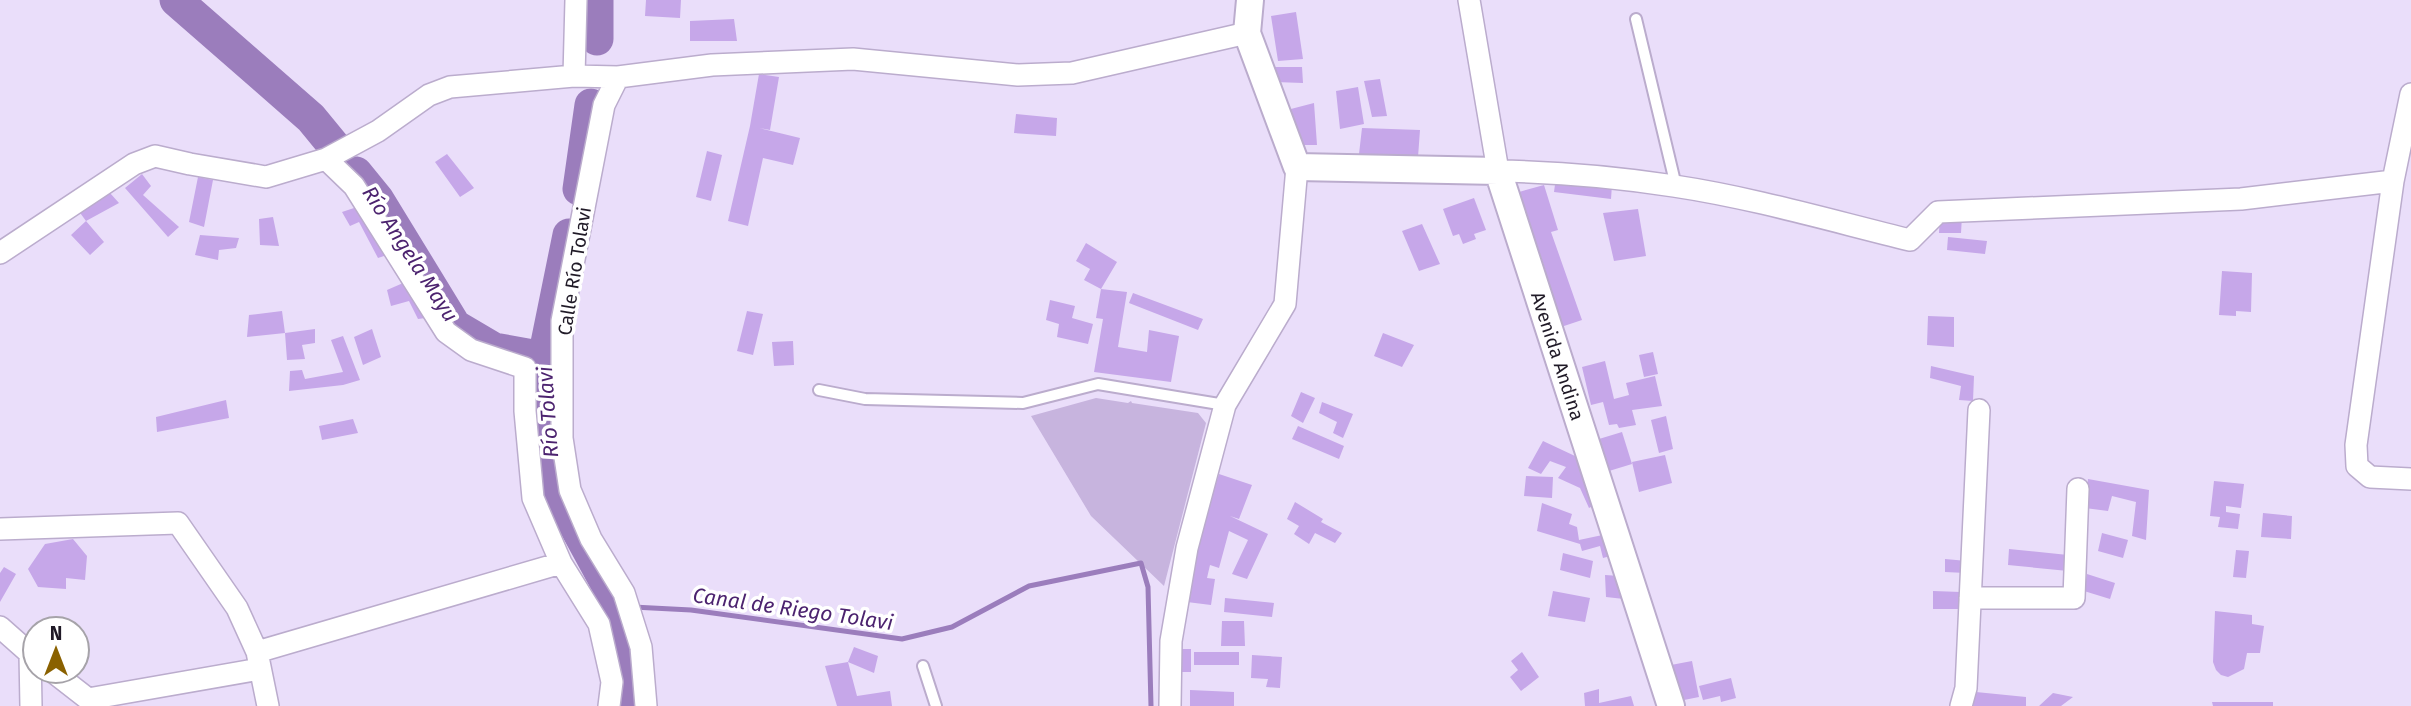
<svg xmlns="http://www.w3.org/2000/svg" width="2411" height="706" viewBox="0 0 2411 706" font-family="'Fira Sans',sans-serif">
  <rect width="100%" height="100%" fill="#eadefa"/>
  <path fill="#c7b4de" d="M1096 398 1128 403 1131 401 1132 403 1198 413 1206 423 1164 586 1091 516 1031 416Z"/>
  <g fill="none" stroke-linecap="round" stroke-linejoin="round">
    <path stroke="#9b7dbc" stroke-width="5" d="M633 607 691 610 902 639 952 627 1029 586 1141 563 1148 587 1151 706"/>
    <path stroke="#9b7dbc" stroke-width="33" d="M176 0 311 118 334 146
      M597 0V39
      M356 173 378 200 455 326 494 349 544 358
      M579 189 591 105
      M569 235 544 358 547 450 559 496 619 606 630 665 629 706"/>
  </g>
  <path fill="#c6a7e9" d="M646 0H681L680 18 645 16Z
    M1296 12 1303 59 1278 61 1271 16Z
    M734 19 737 41H690V21Z
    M1273 67H1302L1303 83 1275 82Z
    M759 74 779 77 770 130 759 128 800 138 793 165 763 158 748 226 728 221 750 126Z
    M1380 79 1387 116 1372 117 1364 81Z
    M1358 87 1364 124 1340 129 1336 91Z
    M1314 103 1317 145H1299L1287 110Z
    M1016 114 1057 118 1056 136 1014 133Z
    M1362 128 1420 130 1418 157 1359 154Z
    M707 151 722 155 711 201 696 197Z
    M447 154 474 188 460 197 435 162Z
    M142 174 151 186 143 195 179 227 168 237 125 188Z
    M198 177 213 180 204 227 189 222Z
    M1556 177 1612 185 1611 199 1554 192Z
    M1544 185 1558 230 1551 232 1582 320 1561 327 1542 273 1546 272 1519 192Z
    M110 193 119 203 86 221 78 210Z
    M1474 198 1486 230 1474 234 1476 239 1463 244 1459 234 1453 236 1443 209Z
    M363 205 393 253 378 258 359 222 350 226 342 212Z
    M1638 209 1646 256 1614 261 1603 213Z
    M1940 216H1962L1961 233H1939Z
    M273 217 279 246 260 245 259 219Z
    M86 221 104 242 90 255 71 235Z
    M1422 224 1440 264 1419 271 1402 231Z
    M200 235 239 238 236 248 219 250 218 260 195 255Z
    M1948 237 1987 241 1985 254 1947 250Z
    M1086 243 1117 262 1101 289 1127 292 1118 347 1147 352 1149 330 1179 336 1171 382 1094 372 1103 319 1096 318 1101 289 1084 280 1090 269 1076 261Z
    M2222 271 2252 273 2251 312 2236 311V316L2219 315Z
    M410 280 433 317 418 319 409 301 391 306 387 290Z
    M1133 293 1203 319 1198 330 1129 303Z
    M1050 300 1075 306 1072 318 1093 324 1088 344 1057 337 1059 324 1046 320Z
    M282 311 285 333 315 329V343L302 345 305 359 287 360 285 333 247 337 249 315Z
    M747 311 763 314 753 355 737 351Z
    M1928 316 1954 317V347L1927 345Z
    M372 329 381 357 363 365 354 337Z
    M1383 333 1414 345 1402 367 1374 356Z
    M343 336 360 380 343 385 289 391 290 371 302 370 305 379 343 372 331 340Z
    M793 341 794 365 774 366 772 342Z
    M1653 352 1658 374 1644 377 1639 355Z
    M1605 361 1614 399 1629 395 1626 383 1655 376 1662 406 1632 410 1636 425 1619 428 1617 424 1609 425 1603 402 1591 405 1582 367Z
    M1931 366 1974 376 1973 401 1959 400 1961 386 1930 378Z
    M1301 392 1315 398 1303 423 1291 416Z
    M226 400 229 418 157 432 156 417Z
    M1322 402 1353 414 1343 438 1333 433 1337 422 1319 413Z
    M1666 416 1673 449 1659 453 1651 420Z
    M353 419 358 433 322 440 319 426Z
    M1298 426 1344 446 1339 459 1292 439Z
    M1622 432 1632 464 1609 471 1599 439Z
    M1543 441 1575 456 1590 466 1603 501 1589 508 1580 488 1558 478 1566 467 1550 461 1541 474 1528 468Z
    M1665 455 1672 483 1639 492 1632 462Z
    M1219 474 1252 485 1239 519 1230 516 1268 534 1247 579 1232 574 1248 540 1229 531 1219 568 1210 565 1207 578 1215 579 1211 605 1187 602 1203 523Z
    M1526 476 1553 477 1552 498 1524 496Z
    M2088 479 2149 490 2146 540 2132 536 2136 502 2112 496 2108 511 2085 508Z
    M2214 481 2244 484 2241 508 2226 506V512L2240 514 2238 529 2218 527 2220 517 2210 516Z
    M1295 502 1323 519 1321 522 1342 533 1335 543 1315 533 1309 544 1294 534 1299 526 1287 519Z
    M1542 503 1572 514 1569 524 1577 527 1579 540 1612 533 1618 554 1603 558 1600 546 1582 551 1580 544 1537 531Z
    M2263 513 2292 516 2291 539 2261 537Z
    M2102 533 2128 540 2123 558 2098 551Z
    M73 539 87 556 85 580 66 578V589L38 587 28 569 45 544Z
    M2009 549 2068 555V571L2008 565Z
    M2236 550 2249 551 2246 578 2233 577Z
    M1563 553 1593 561 1590 578 1560 570Z
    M1945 559 1967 561 1966 573 1945 572Z
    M4 567 16 574 0 602V573Z
    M2087 574 2115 583 2110 599 2084 591Z
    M1605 575 1620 576 1624 599 1606 597Z
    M1553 591 1590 598 1585 622 1548 616Z
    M1933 591 1961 592V609H1933Z
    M1225 598 1274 603 1272 617 1224 612Z
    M2215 611 2252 615V624L2264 626 2260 653H2247L2244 669 2228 677 2221 675 2216 670 2213 662Z
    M1222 621H1244L1245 646H1221Z
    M854 647 878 656 874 673 848 662Z
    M1177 649H1191V672H1176Z
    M1194 652H1239V665H1194Z
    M1522 652 1539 677 1521 691 1510 677 1518 670 1511 661Z
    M1252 655 1282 657 1280 688 1266 687 1268 679 1251 678Z
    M1692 661 1699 697 1679 701 1671 665Z
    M848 662 857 696 890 691 892 706H837L825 666Z
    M1731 678 1736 698 1721 702 1720 696 1703 700 1699 686Z
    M1599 689V703L1631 696 1634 706H1585L1584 693Z
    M1190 690 1234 692V706H1190Z
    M1976 692 2026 697V706H1973Z
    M2053 693 2073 697 2061 706H2039Z
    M2212 702H2273V706H2213Z"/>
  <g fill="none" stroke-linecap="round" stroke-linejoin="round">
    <g stroke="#bbaccd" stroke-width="14">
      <path id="service" d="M1636 19 1676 186
        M819 390 865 399 1023 403 1098 384 1225 405
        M923 666 936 706"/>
    </g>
    <g stroke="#bbaccd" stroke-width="24">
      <path id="minor" d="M1469 0 1498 171C1557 172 1616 177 1674 186 1754 198 1832 221 1910 240L1938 212 2241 199 2393 181
        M574 76 576 0
        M618 77 604 105 562 321V438L570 490 591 539 624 593 641 647 646 706
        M2411 94 2393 181 2356 445 2357 466 2370 477 2411 479
        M326 159 354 186 446 332 471 350 525 368V411L533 498 561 563 599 624 612 682 609 706
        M0 253 134 164 155 156 190 164 266 177 326 159 378 131 429 95 450 87 574 76 618 77 712 65 853 59 1018 75 1072 73 1247 33
        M0 529 178 523 237 608 257 652 268 706
        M1970 598H2074L2078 489
        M0 627 35 658
        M257 652 561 563
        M30 654 31 706
        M52 671 88 699 260 669
        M1170 706 1171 641 1187 548 1225 405 1285 304 1297 167
        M1961 706 1966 688 1979 410"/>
    </g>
    <g stroke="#bbaccd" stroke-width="30">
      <path id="tertiary" d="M1250 0 1247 33 1297 167 1498 171 1671 706"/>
    </g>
    <use href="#service" stroke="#fff" stroke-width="10"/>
    <use href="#minor" stroke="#fff" stroke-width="21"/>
    <use href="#tertiary" stroke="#fff" stroke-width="26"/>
  </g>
  <g text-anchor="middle" stroke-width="7" stroke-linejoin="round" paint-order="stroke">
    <g font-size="19" fill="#201a27" stroke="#fff">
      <text transform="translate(574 271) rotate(-81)" y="7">Calle Río Tolavi</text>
      <text transform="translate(1558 356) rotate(72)" y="7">Avenida Andina</text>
    </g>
    <g font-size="21" font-style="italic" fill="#4c236f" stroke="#fff">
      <text transform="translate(410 254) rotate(57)" y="7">Río Angela Mayu</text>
      <text transform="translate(548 412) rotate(-94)" y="7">Río Tolavi</text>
      <text transform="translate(793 609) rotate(8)" y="7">Canal de Riego Tolavi</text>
    </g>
  </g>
  <g transform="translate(56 650)"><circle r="33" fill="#ffffff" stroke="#a6a3a9" stroke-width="2"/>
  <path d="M0-5L12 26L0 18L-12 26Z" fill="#8a6100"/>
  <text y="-10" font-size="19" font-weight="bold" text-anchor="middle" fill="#201a27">N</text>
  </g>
</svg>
